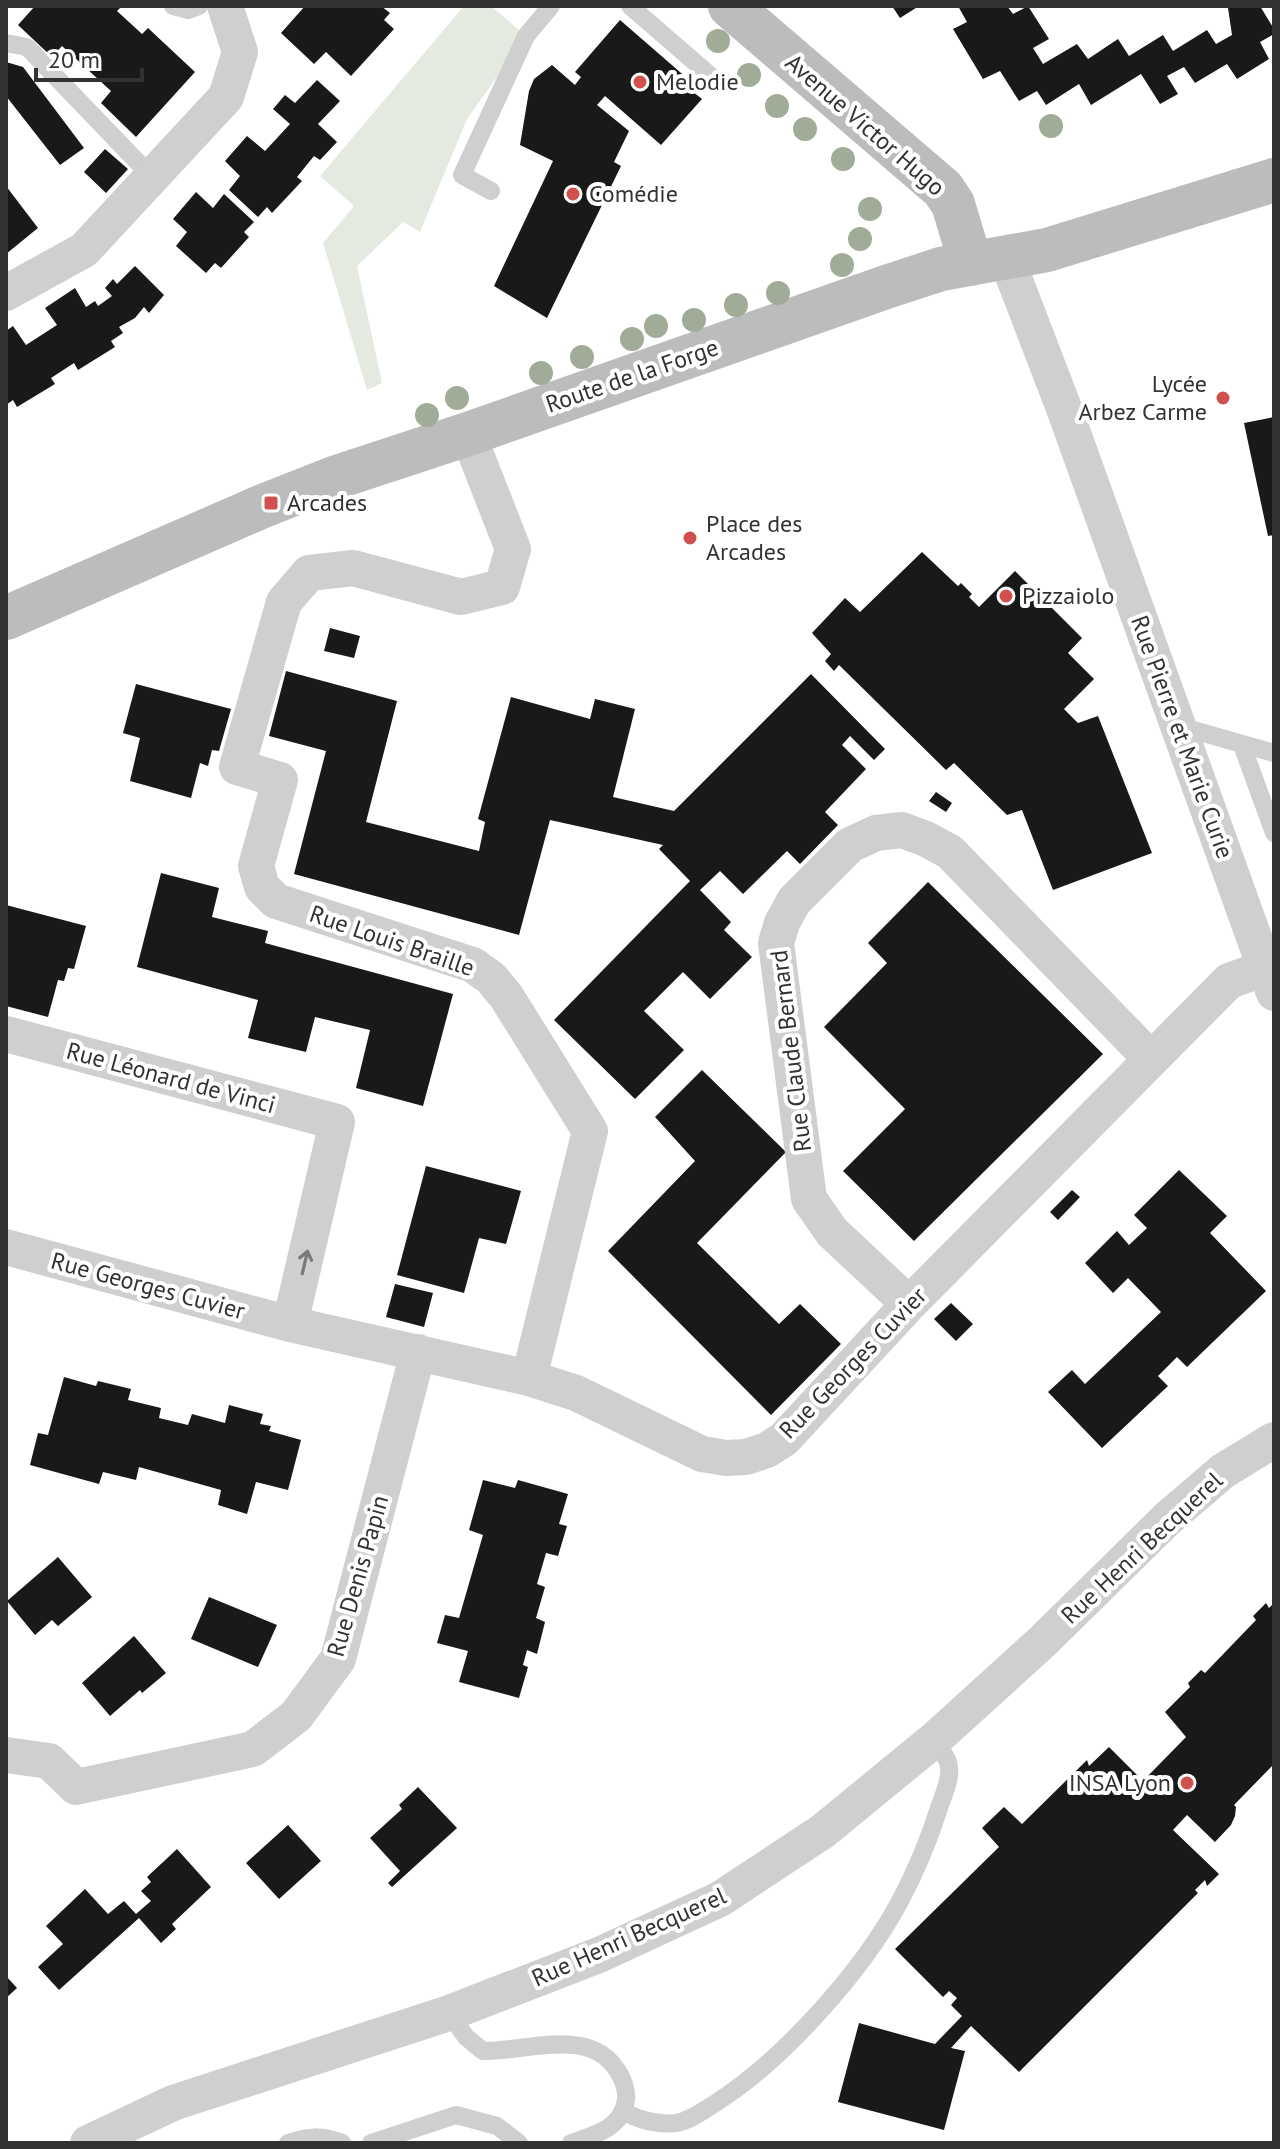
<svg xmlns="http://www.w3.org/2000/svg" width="1280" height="2149" viewBox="0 0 1280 2149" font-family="'PT Sans',sans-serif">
  <rect width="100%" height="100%" fill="#fff"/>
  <path fill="#e4eadf" d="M464 6H491L526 36 467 119 420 232 403 222 357 266 382 383 367 390 323 243 354 206 320 176Z"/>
  <path fill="#191919" d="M35 6H122L117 11 142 34 148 28 195 72 136 137 101 103 111 91 62 46 52 57 18 25Z
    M305 6H381L390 13 384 20 394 29 351 76 326 52 314 64 281 33Z
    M892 6H919L900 18Z
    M958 6H1007L1013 14 1028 6 1049 39 1033 48 1043 64 1077 44 1088 59 1118 39 1129 56 1163 35 1173 51 1207 30 1216 44 1232 35 1228 8 1260 6 1274 29V34L1260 42 1269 59 1237 79 1227 64 1195 83 1184 67 1167 76 1178 94 1160 104 1141 74 1091 105 1079 84 1046 105 1037 91 1019 101 1000 71 983 79 953 29 967 22Z
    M620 20 696 86 692 91 702 99 661 145 605 96 597 105 629 131 614 162 621 166 547 318 494 286 553 161 520 145 529 91 534 79 552 65 575 85 581 77 575 72Z
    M6 62 23 67 84 148 60 165 6 96Z
    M317 80 340 101 318 124 337 142 320 160 314 156 297 177 302 181 272 213 267 207 258 217 229 190 240 176 225 161 247 136 265 151 290 124 273 109 285 95 295 103Z
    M105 149 128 169 106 193 84 172Z
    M6 186 38 228 6 254Z
    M196 192 213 208 224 194 254 222 244 232 249 237 221 268 215 263 206 273 176 246 187 232 173 219Z
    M135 266 164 295 149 313 144 307 135 318 119 327 123 333 111 341 115 347 78 370 74 363 51 378 55 384 17 407 13 400 6 405V331L13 326 26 345 57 325 45 308 75 288 86 307 95 301 98 306 112 296 105 288 113 279 117 284Z
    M1274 417V535L1268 536 1244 423Z
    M922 552 958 586 961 583 972 594 969 597 979 607 1015 571 1082 638 1068 653 1094 679 1064 709 1078 723 1098 716 1152 853 1053 890 1022 810 1007 815 954 763 946 770 839 665 834 671 825 661 831 654 812 633 845 598 860 612Z
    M330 628 360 636 354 658 324 651Z
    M286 671 397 701 366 822 479 851 485 822 478 819 511 697 590 719 595 699 635 709 613 797 674 811 811 674 885 749 874 760 850 736 842 745 866 769 825 812 838 825 800 864 787 851 743 894 720 871 700 890 731 922 724 930 752 957 710 999 683 972 644 1011 684 1050 635 1099 554 1020 690 881 659 849 663 845 550 820 519 935 294 874 326 751 269 736Z
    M136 684 231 709 219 751 212 750 208 766 200 763 191 798 130 781 140 738 123 733Z
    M936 792 952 803 946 812 929 801Z
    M161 873 219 888 212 917 268 931 265 943 453 994 423 1106 356 1088 370 1030 315 1017 306 1052 248 1038 258 1000 137 967Z
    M928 882 1103 1054 914 1241 843 1171 905 1109 824 1027 887 963 868 943Z
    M6 905 86 926 74 969 68 968 64 981 58 980 48 1017 6 1006Z
    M702 1070 786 1152 697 1243 779 1324 800 1304 841 1344 771 1415 608 1251 695 1161 655 1117Z
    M426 1166 521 1191 506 1244 479 1238 464 1293 397 1275Z
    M1179 1170 1227 1216 1210 1233 1266 1291 1187 1367 1177 1357 1158 1376 1168 1386 1102 1448 1048 1392 1072 1370 1085 1384 1161 1312 1128 1278 1113 1293 1085 1263 1117 1231 1129 1245 1147 1228 1134 1215Z
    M1072 1190 1080 1197 1058 1220 1050 1212Z
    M395 1284 433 1293 424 1327 386 1317Z
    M951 1303 973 1324 956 1341 934 1319Z
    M64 1377 96 1386 98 1381 131 1389 128 1400 161 1408 159 1418 188 1425 192 1414 225 1423 229 1405 263 1414 260 1424 271 1426 269 1431 301 1440 288 1490 256 1482 247 1514 218 1505 221 1490 139 1467 136 1480 103 1472 99 1484 30 1465 38 1433 48 1435Z
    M483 1480 515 1488 518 1480 568 1494 559 1524 567 1526 558 1556 546 1553 537 1584 545 1587 536 1618 545 1622 537 1654 527 1650 523 1665 528 1667 519 1698 459 1682 468 1651 437 1643 445 1615 459 1618 483 1535 469 1530Z
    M58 1557 92 1597 58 1626 52 1620 35 1635 7 1601Z
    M209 1597 277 1625 258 1667 191 1639Z
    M1266 1603 1269 1608 1274 1603V1764L1234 1805 1236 1807 1235 1816 1231 1825 1215 1842 1187 1815 1173 1830 1219 1874 1207 1886 1205 1880 1195 1890 1198 1893 1019 2072 971 2026 951 2048 965 2051 944 2130 838 2102 859 2023 935 2044 962 2016 951 2005 957 1998 949 1991 943 1997 895 1949 999 1847 982 1828 1004 1807 1022 1824 1087 1760 1089 1766 1109 1747 1143 1781 1186 1737 1165 1712 1190 1687 1188 1683 1201 1670 1205 1673 1256 1620 1253 1616Z
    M134 1636 166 1673 142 1693 140 1690 110 1716 82 1683Z
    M418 1787 457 1828 392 1887 388 1883 400 1871 370 1838 402 1809 399 1805Z
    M288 1825 321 1861 279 1899 246 1863Z
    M177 1849 211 1887 172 1924 176 1929 161 1943 139 1918 59 1990 38 1967 63 1944 46 1926 85 1889 108 1914 124 1901 136 1914 151 1901 141 1891 151 1882 147 1877Z
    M6 1976 17 1988 6 1998Z"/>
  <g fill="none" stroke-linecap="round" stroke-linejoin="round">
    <path stroke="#cfcfcf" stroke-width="18" d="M173 6 188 10 199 6
      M630 6 720 84
      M6 43 27 47 152 177
      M491 191 462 175 526 36 551 6
      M1179 726 1274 753
      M1242 745 1274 833
      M449 2013 466 2037 483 2051C526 2052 589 2026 617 2070 623 2078 627 2090 626 2100 622 2128 595 2135 571 2143
      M623 2111C638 2120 658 2125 676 2123 689 2121 703 2111 714 2104 781 2062 861 1973 899 1903 915 1873 929 1840 939 1808 943 1796 951 1779 949 1767 948 1757 939 1748 934 1740
      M288 2143C309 2136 321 2135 342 2143
      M371 2143 456 2115 497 2126 519 2143"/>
    <path stroke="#cfcfcf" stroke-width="36" d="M1006 257 1065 411 1274 993
      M6 293 84 250 226 97 240 52 225 6
      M468 434 513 549 502 587 461 597 353 568 309 573 284 602 237 767 280 780 256 866 262 887 276 901 473 965 491 978 506 996 590 1131 529 1378
      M6 1034 337 1122 290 1324 6 1247
      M909 1304 832 1232 809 1199 776 943 782 923 794 901 850 845 876 833 902 830 926 839 950 852 1151 1059
      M290 1324 529 1378 576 1393 702 1454 726 1458 746 1457 767 1450 784 1439 909 1304 1229 981 1265 968
      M6 1755 49 1761 76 1787 253 1749 296 1716 338 1659 418 1352
      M88 2143 173 2103 449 2013 599 1955 720 1899 823 1831 934 1740 1043 1641 1167 1519 1223 1471 1274 1440"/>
    <path stroke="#bcbcbc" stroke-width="44" d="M730 6 943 189 953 204 971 264
      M6 618 263 506 334 478 468 434 889 286 941 269 1047 250 1274 180"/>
  </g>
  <g fill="#a0ac98">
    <circle cx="718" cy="41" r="12"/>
    <circle cx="749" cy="75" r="12"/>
    <circle cx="777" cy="106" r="12"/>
    <circle cx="1051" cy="126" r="12"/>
    <circle cx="805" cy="129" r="12"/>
    <circle cx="843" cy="159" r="12"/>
    <circle cx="870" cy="209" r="12"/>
    <circle cx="860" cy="239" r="12"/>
    <circle cx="842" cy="265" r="12"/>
    <circle cx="778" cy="293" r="12"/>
    <circle cx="736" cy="305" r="12"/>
    <circle cx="694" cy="320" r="12"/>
    <circle cx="656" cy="326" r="12"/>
    <circle cx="632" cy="339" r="12"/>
    <circle cx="582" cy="357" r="12"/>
    <circle cx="541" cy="373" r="12"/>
    <circle cx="457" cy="398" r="12"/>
    <circle cx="427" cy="415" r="12"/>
  </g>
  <defs><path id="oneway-shaft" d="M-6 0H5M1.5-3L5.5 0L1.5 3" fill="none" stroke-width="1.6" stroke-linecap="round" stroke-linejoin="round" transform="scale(2)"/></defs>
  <use stroke="#797979" href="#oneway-shaft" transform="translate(305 1262) rotate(-77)"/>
  <g fill="#d0504d" stroke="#fff" stroke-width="3">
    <circle cx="640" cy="82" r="8"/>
    <circle cx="573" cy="194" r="8"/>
    <circle cx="1223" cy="398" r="8"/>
    <rect x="263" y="495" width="16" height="16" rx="4"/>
    <circle cx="690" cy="538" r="8"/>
    <circle cx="1006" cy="596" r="8"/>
    <circle cx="1187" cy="1783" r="8"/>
  </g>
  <g text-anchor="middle" stroke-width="8" stroke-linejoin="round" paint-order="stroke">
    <g font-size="24" fill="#323232" stroke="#fff" text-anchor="start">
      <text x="656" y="90">Melodie</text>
      <text x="589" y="202">Comédie</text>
      <text x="1207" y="392" text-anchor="end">Lycée<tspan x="1207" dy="28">Arbez Carme</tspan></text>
      <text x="287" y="511">Arcades</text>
      <text x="706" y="532">Place des<tspan x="706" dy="28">Arcades</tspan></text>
      <text x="1022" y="604">Pizzaiolo</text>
      <text x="1171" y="1791" text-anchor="end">INSA Lyon</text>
    </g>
    <g font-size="24" fill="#323232" stroke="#fff">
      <text transform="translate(865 125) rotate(41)" y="8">Avenue Victor Hugo</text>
      <text transform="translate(632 376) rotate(-19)" y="8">Route de la Forge</text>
      <text transform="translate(1182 737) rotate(70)" y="8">Rue Pierre et Marie Curie</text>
      <text transform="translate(392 941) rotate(19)" y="8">Rue Louis Braille</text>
      <text transform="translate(791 1051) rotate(-97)" y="8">Rue Claude Bernard</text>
      <text transform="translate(171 1078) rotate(15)" y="8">Rue Léonard de Vinci</text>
      <text transform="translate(148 1286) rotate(15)" y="8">Rue Georges Cuvier</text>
      <text transform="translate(853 1363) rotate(-46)" y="8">Rue Georges Cuvier</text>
      <text transform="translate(1142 1548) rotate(-43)" y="8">Rue Henri Becquerel</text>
      <text transform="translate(358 1576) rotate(-74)" y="8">Rue Denis Papin</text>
      <text transform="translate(629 1937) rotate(-24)" y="8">Rue Henri Becquerel</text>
    </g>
  </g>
  <rect width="1280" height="2149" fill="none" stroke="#323232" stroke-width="16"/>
  <path d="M36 68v12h106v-12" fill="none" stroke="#323232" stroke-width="4"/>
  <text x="48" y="68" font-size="24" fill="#323232" stroke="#ffffff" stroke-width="6" paint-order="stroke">20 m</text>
</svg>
